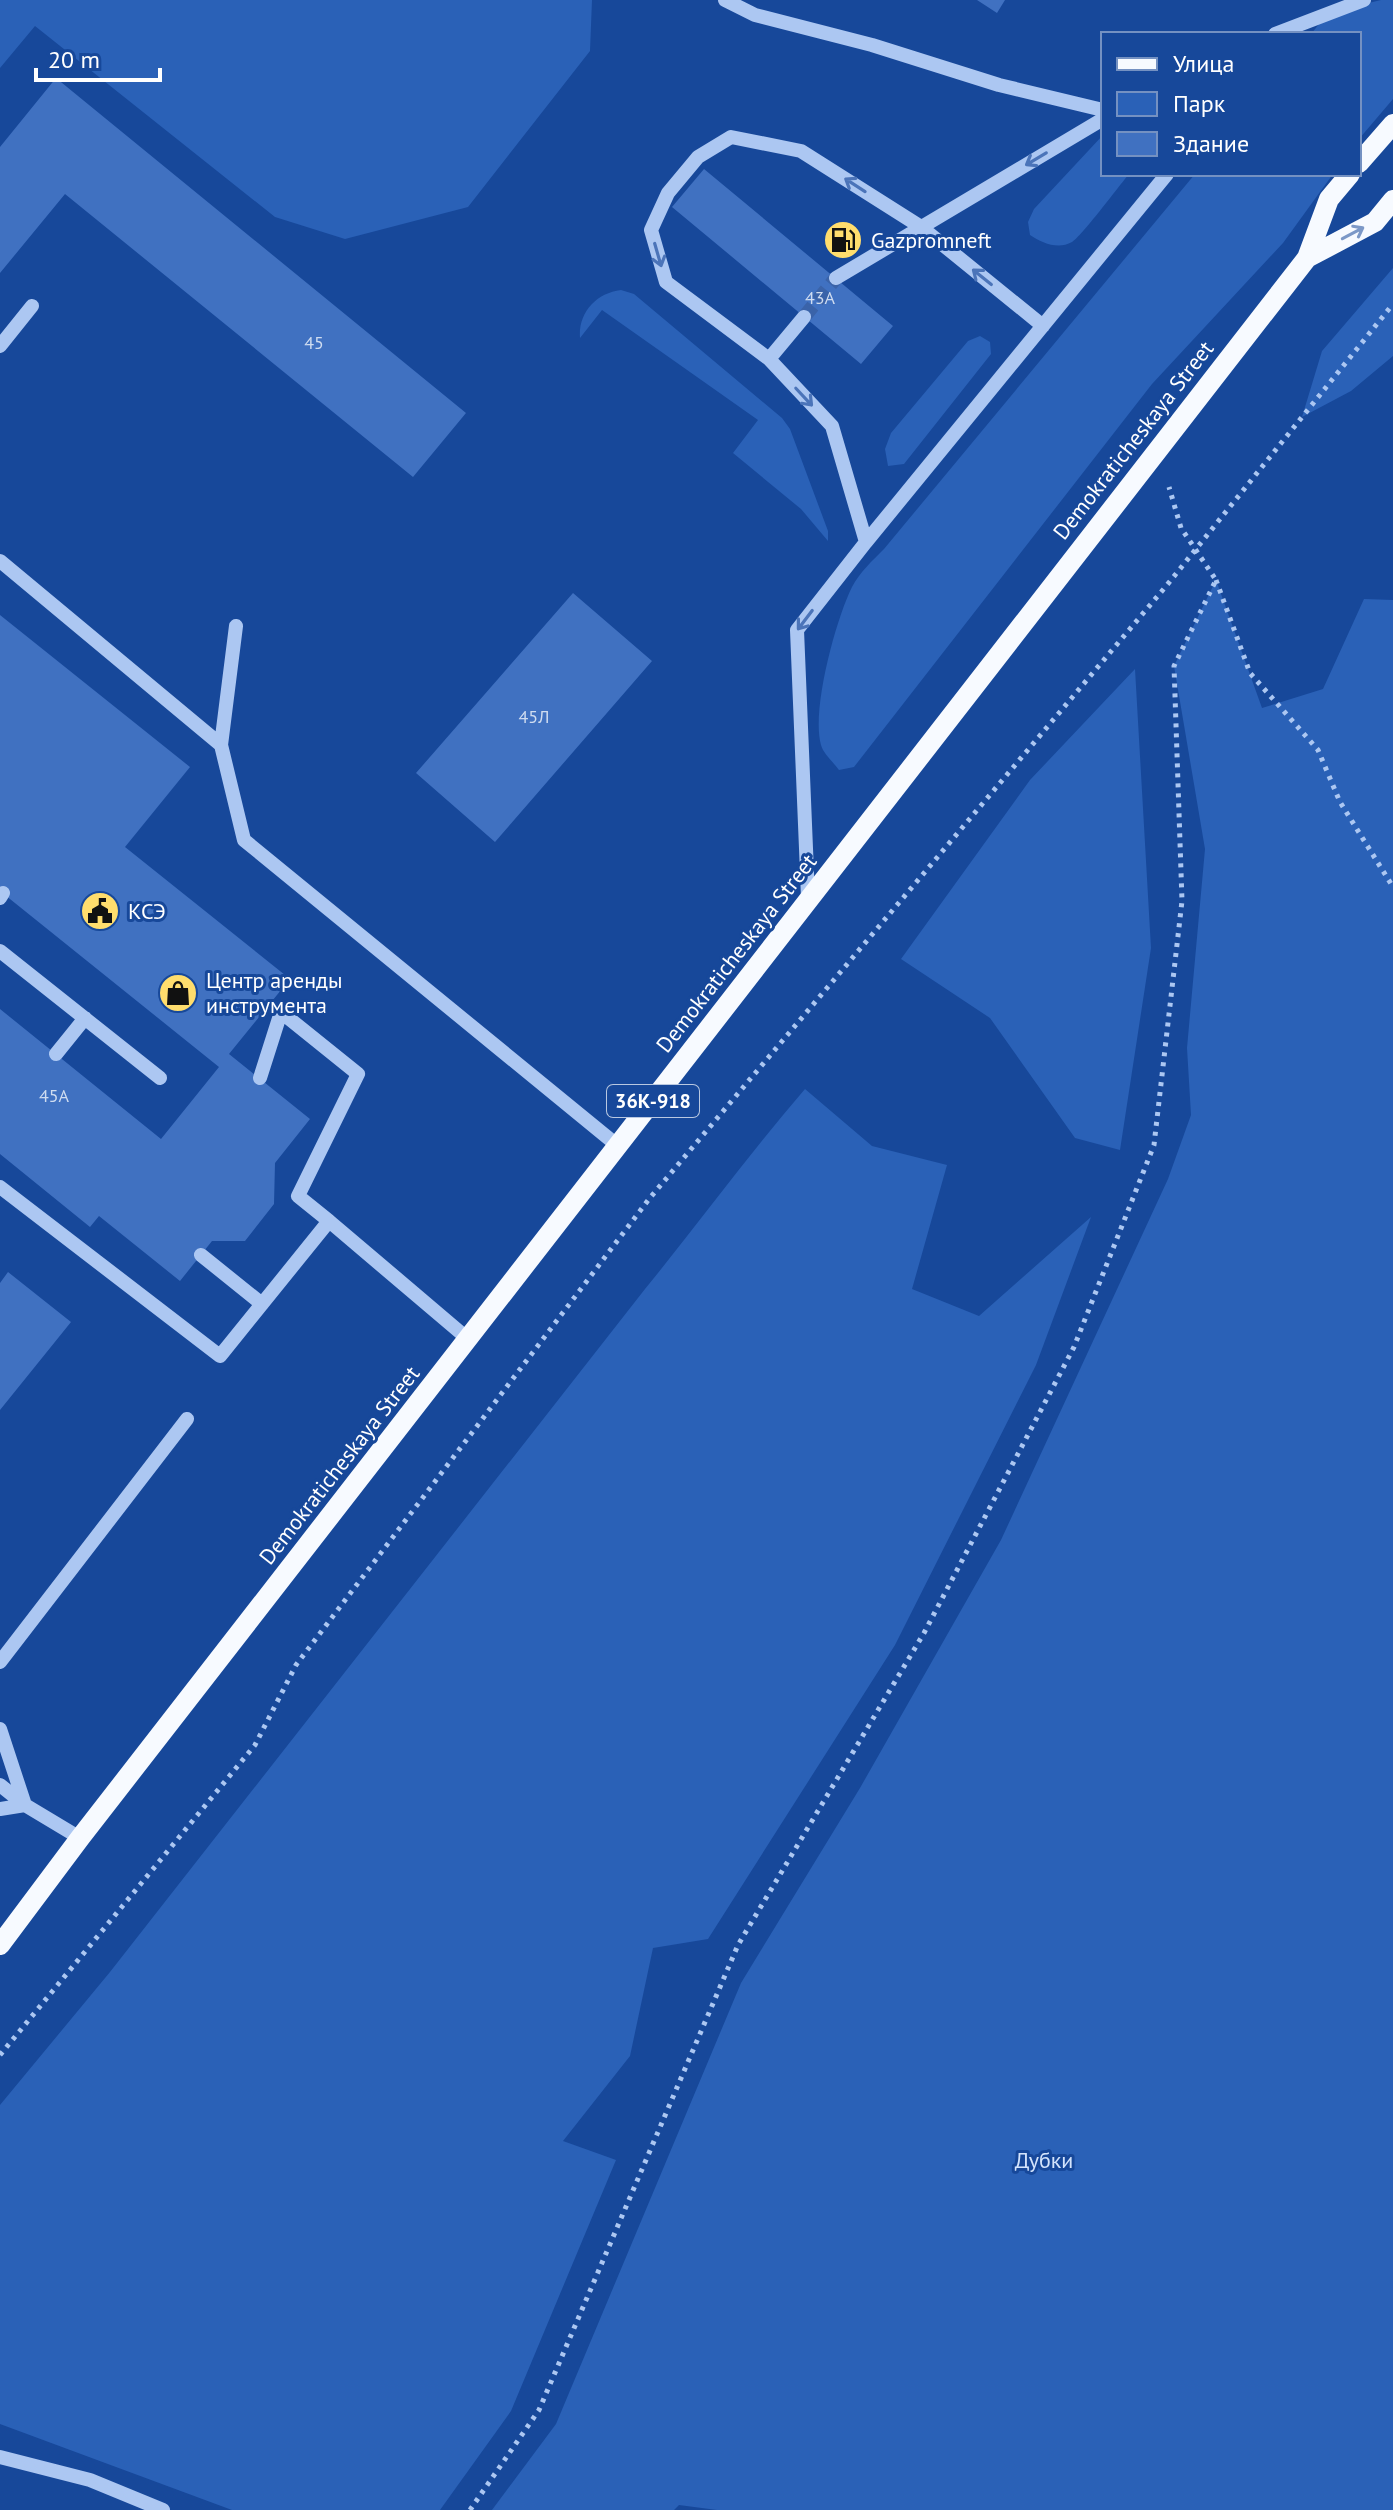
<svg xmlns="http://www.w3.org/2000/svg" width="1393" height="2510" viewBox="0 0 1393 2510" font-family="'PT Sans',sans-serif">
  <rect width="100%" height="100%" fill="#17489a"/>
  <path fill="#2a61b7" d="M0 0H592L590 51 468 207 345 239 275 217 35 26 0 68Z
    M1381 0H1393V99L1359 139V34H1311L1328 13Z
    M1103 135V174H1129C1119 186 1081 237 1072 242 1058 250 1042 243 1030 235L1028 222 1034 209Z
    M1195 174H1333L1283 243 1152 384 854 767 839 770C833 762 823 753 821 745 811 710 836 619 852 587 860 572 872 561 884 549Z
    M1393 268V356L1351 391 1302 417 1322 351Z
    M621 290 634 294 782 418 790 429 828 531V541L801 509 733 453 758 420 602 310 580 338C578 313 596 293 621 290Z
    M980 336 990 342 991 354 904 464 888 466 885 449 891 433 968 341Z
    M1216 580 1262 708 1323 689 1364 599 1393 600V2510H717L679 2505 674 2510H492L556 2424 741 1983 860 1788 1001 1540 1168 1179 1191 1115 1187 1048 1205 849 1174 666Z
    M1135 669 1151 948 1120 1150 1075 1138 990 1018 901 959 1030 780Z
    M805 1089 872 1146 947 1165 912 1289 979 1316 1091 1217 1036 1365 895 1645 708 1939 653 1948 630 2056 563 2141 616 2160 511 2411 440 2510H232L0 2424V2105L110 1972 645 1289C699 1223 749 1154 805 1089Z"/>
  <path fill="#4071c1" d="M977 0H1005L997 13Z
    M56 78 466 413 413 477 65 194 0 273V147Z
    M704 169 893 326 861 364 672 207Z
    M573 593 652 661 495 842 416 773Z
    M0 615 190 767 125 847 290 979 229 1054 310 1119 275 1163 274 1204 245 1241H212L180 1281 99 1216 90 1227 0 1154V1009L161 1139 219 1067 0 891Z
    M8 1272 71 1322 0 1410V1283Z"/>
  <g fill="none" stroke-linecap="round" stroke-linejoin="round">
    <path stroke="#3a63a9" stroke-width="14" stroke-dasharray="14 7" stroke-linecap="butt" d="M804 317 836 278"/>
    <path stroke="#acc7f2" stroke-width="5" stroke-dasharray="4 6" stroke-linecap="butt" d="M1216 580 1250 673 1318 750 1340 802 1393 887
      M0 2055 255 1745 296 1665 649 1199 1167 585 1393 304
      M470 2510 539 2410 738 1945 924 1633 1074 1347 1154 1145 1182 901 1174 666 1216 580 1181 528 1169 487"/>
    <path stroke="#acc7f2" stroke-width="14" d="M725 0 755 15 872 45 999 85 1103 110
      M1275 34 1364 0
      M836 278 1103 119
      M804 317 769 359 832 426 866 542 797 630 808 897
      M0 346 32 306
      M769 359 666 282 651 230 668 193 698 157 731 137 801 151 921 227 1043 326
      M866 542 1167 174
      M0 561 221 745
      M236 626 221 745 244 840 618 1146
      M0 898 3 893
      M0 951 160 1078
      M56 1054 85 1018
      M260 1078 281 1012 358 1074 298 1196 329 1221
      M0 1187 220 1356 329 1221 468 1339
      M201 1255 262 1304
      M0 1662 187 1419
      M0 1729 25 1805 80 1838
      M0 1785 25 1805 0 1809
      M0 2457 90 2480 163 2510"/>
    <path stroke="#f7faff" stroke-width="20" d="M1359 163 1393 124
      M1307 258 1375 222 1393 200
      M0 1945 80 1838 1307 258 1329 199 1350 174"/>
  </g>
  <defs><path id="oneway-shaft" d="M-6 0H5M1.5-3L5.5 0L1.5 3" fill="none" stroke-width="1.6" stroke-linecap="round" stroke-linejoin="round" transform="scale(2)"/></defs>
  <g stroke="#4b74b9">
    <use href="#oneway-shaft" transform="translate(1036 159) rotate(149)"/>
    <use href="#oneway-shaft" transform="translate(855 185) rotate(-147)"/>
    <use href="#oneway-shaft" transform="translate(658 255) rotate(74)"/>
    <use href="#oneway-shaft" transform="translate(982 277) rotate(-141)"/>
    <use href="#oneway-shaft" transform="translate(804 397) rotate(47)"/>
    <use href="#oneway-shaft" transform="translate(805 620) rotate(127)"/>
  </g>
  <use stroke="#7c98c7" href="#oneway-shaft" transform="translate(1353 233) rotate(-28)"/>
  <defs>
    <g id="fuel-disc" transform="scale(2)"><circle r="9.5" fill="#ffdd6d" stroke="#17489a"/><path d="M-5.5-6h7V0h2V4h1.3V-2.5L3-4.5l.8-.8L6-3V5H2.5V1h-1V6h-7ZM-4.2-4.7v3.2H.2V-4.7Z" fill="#111"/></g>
    <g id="civic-disc" transform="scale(2)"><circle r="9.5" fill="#ffdd6d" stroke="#17489a"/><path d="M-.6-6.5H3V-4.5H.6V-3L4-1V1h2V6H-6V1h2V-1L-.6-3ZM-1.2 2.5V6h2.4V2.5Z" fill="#111"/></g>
    <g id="shop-disc" transform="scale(2)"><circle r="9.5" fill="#ffdd6d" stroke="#17489a"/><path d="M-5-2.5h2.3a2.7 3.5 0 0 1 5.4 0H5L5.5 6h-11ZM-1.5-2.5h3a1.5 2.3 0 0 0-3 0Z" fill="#111"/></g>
  </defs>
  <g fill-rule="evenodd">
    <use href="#fuel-disc" x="843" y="240"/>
    <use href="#civic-disc" x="100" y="911"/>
    <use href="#shop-disc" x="178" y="993"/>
  </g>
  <g text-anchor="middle" stroke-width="6" stroke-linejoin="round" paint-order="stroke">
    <g font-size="18" fill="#cfdcf0">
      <text x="820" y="304">43А</text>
      <text x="314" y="349">45</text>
      <text x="534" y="723">45Л</text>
      <text x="54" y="1102">45А</text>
    </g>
    <rect fill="#17489a" stroke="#b9c8e1" stroke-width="2" x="607" y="1085" width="92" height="32" rx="6"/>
    <g font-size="20" font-weight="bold" fill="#fff">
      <text x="653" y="1108">36К-918</text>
    </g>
    <g font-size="22" fill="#fff" stroke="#17489a" text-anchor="start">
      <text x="871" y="248">Gazpromneft</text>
      <text x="128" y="919">КСЭ</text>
      <text x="206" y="988">Центр аренды<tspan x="206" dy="25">инструмента</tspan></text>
    </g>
    <g font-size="22" fill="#fff" stroke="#17489a">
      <text transform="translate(1133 440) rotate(-52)" y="8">Demokraticheskaya Street</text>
      <text transform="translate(736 953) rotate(-52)" y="8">Demokraticheskaya Street</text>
      <text transform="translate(339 1465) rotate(-52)" y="8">Demokraticheskaya Street</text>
    </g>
    <g font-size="22" fill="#d4e4fc" stroke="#17489a">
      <text x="1044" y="2168">Дубки</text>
    </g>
  </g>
  <rect x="1101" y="32" width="260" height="144" fill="#17489a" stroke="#7491c2" stroke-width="2"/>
  <rect x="1117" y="58" width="40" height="12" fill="#f7faff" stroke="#7491c2" stroke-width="2"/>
  <text x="1173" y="72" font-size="24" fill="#ffffff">Улица</text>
  <rect x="1117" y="92" width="40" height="24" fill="#2a61b7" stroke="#7491c2" stroke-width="2"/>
  <text x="1173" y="112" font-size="24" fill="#ffffff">Парк</text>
  <rect x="1117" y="132" width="40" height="24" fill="#4071c1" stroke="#7491c2" stroke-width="2"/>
  <text x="1173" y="152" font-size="24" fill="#ffffff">Здание</text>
  <path d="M36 68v12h124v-12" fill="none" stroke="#ffffff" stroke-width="4"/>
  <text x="48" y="68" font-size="24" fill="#ffffff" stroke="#17489a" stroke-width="6" paint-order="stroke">20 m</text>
</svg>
